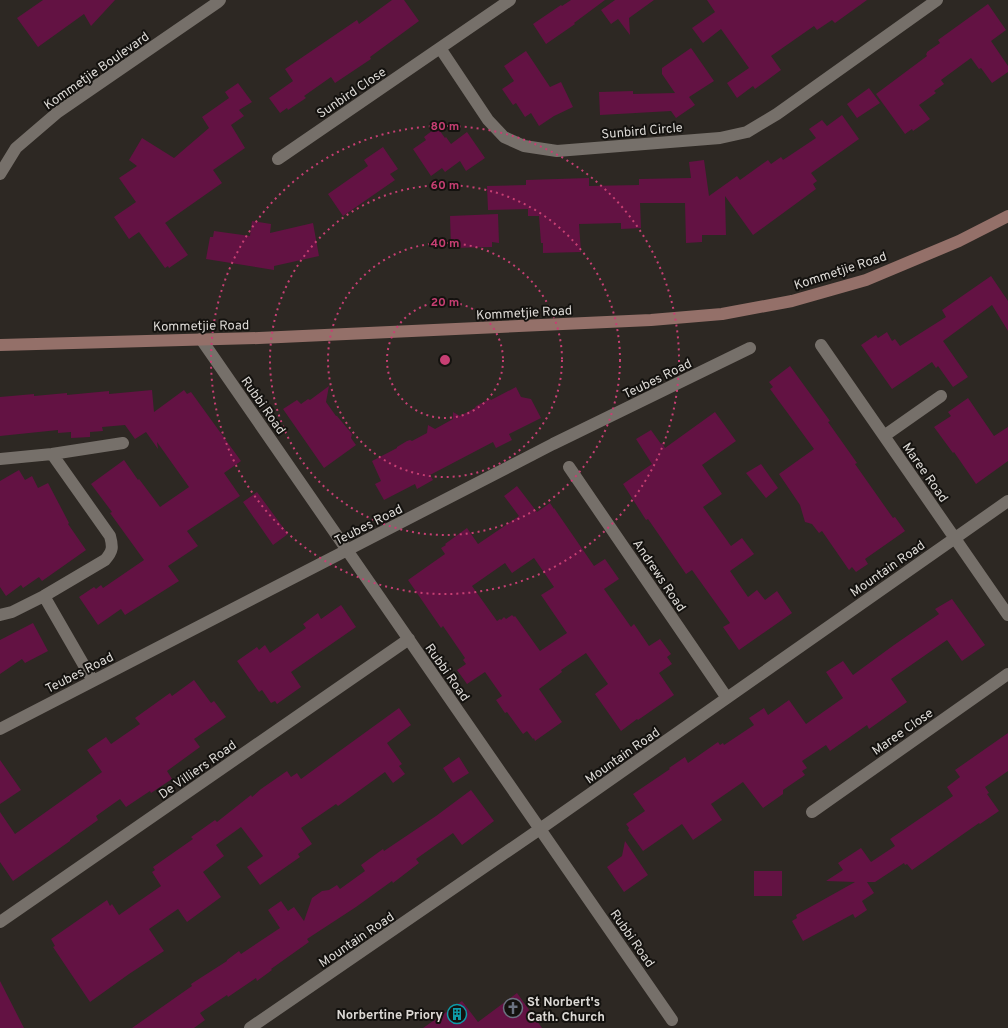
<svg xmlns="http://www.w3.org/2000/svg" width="1008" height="1028" viewBox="0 0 1008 1028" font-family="Overpass,sans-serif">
  <rect width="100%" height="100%" fill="#2d2823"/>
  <path fill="#631243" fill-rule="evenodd" d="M43 0H115L91 26 84 14 38 47 17 18Z
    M392 0H404L419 21 370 57 371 59 335 83 331 77 304 96 306 98 288 110 287 108 280 113 269 98 293 81 285 69 357 20 359 24Z
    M571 0H605L574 23 575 24 546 44 533 24 561 5 562 6Z
    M615 0H654L629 18 630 35 618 19 611 24 601 10Z
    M707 0H867L835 23 832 20 817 30 814 26 771 56 781 70 755 89 753 86 737 98 727 83 749 68 721 29 703 43 692 28 715 12Z
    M988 4 1006 30 991 41 1008 66V72L992 83 981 68 979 69 971 58 941 80 944 84 934 91 936 93 919 105 930 119 913 131 912 129 905 134 876 94 927 56 926 54 927 53V52L940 43 938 40Z
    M691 48 714 81 689 97 695 105 676 118 671 111 600 115 599 92 633 91V94L675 93 662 74V68Z
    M526 51 550 87 561 82 573 107 554 116 539 126 531 113 525 117 516 103 513 105 502 89 514 81 504 66Z
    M238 83 252 102 239 110 244 116 231 125 245 148 213 170 222 183 165 223 166 224 188 255 169 268 168 266 165 268 139 232 129 239 114 217 136 202 119 178 137 166 129 160 142 138 174 158 209 128 202 117 229 98 225 92Z
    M869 88 880 103 857 118 847 104Z
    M842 115 859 139 811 173 817 181 813 184 816 189 753 235 725 196 726 235H702V242L686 243 685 203H640L641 228 621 229V223L579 224 581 252 543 253V243H541L539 216H528V209L488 210 487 186 526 185V180L589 178V186L639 185V179L691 178 689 162 704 160 709 196 737 176 740 180 768 160 771 164 781 157 783 160 816 138 809 129 822 120 827 126Z
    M437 127 445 138 446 137 451 144 467 132 485 158 466 171 460 161 445 172 442 168 431 176 413 149 426 140 424 137Z
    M383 147 398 169 390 174 395 180 343 216 328 194 368 166 364 160Z
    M498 214 499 243 492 242V247L451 248 450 216Z
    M252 221 271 224 270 233 313 223 319 256 274 266V270L206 259 210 237H213L214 231 250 236Z
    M991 276 1008 301V331L992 305 943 341 968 377 953 387 938 366 936 368 932 362 892 389 861 345 876 335 878 338 887 332 892 341 895 339 900 346 946 317 942 310Z
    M790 366 830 421 828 422 857 463 855 464 893 518 895 517 905 531 865 559 868 564 856 572 852 567 849 570 822 531 819 533 812 524 805 522 800 505 779 474 814 449 770 389 773 387 769 382Z
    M329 386 326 402 336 416H337L352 434 351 438 356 445 324 468 283 409 297 400 301 404 308 399 310 400Z
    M516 387 521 397 531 399 541 418 509 434 512 440 496 448 493 442 430 475 433 480 417 489 415 484 384 500 375 484 381 481 372 461 397 448V447L407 441 410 440 412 441 427 433 428 425 435 429 453 419V412L460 416 475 408 476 406 490 399 491 400Z
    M152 390 154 412 184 390 187 394 191 392 241 461 224 473 240 496 187 531 198 546 168 566 179 581 125 615 121 609 98 625 79 597 94 587 96 589 101 585 103 588 144 560 110 513 112 512 91 484 124 460 138 480 139 479 160 507 189 487 157 442 158 449 146 432 135 439 125 425 102 427 103 431 90 432V437L71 438V432L58 433V430L0 436V397L34 394V396L67 393V395L109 391V394Z
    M968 398 994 436 1008 427V461L976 484 954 452 953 453 934 427 951 416 948 412Z
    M715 412 736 441 702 465 722 494 703 507 731 546 742 538 754 554 730 571 748 597 757 590 765 600 777 591 792 613 739 650 723 627 730 623 692 570 686 574 648 519 646 520 623 484 652 464 636 439 651 430 661 444 662 443 665 448Z
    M761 464 778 488 766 498 746 473Z
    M19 470 25 480 32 476 38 488 48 483 69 523 68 524 86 550 42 581 39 577 23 588 21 585 6 596 0 587V481Z
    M517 486 537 512 550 503 554 509V508L594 566 605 559 619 579 604 589 631 627 634 624 649 646 660 639 671 654 667 657 672 664 659 673 674 695 638 720 637 719 621 731 595 694 608 684 586 653 561 670 562 672 539 689 562 722 535 741 534 738 533 739 527 731 523 734 507 712 505 713 496 700 502 696 485 672 467 684 457 670 466 664 463 660 465 658 443 626 441 628 408 580 445 554 441 548 446 545 445 544 467 528 478 544 519 516 504 496ZM534 558 554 587 541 595 567 633 540 651 515 616 514 617 512 615 506 619 504 617 501 620 500 619 497 621 472 586 505 563 512 573Z
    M257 492 288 534 273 545 243 502Z
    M952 599 985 645 962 661 947 640 891 679 907 702 869 729 867 725 830 751 826 745 802 761 807 768 802 771 805 775 783 790V794L763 808 743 782 711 804 722 820 693 840 682 824 643 851 628 830 629 828 626 824 645 811 633 794 670 769 669 768 685 757 688 763 718 742 720 745 723 743 724 745 754 725 749 718 764 708 768 715 789 700 806 724 843 698 826 672 843 661 853 675 894 645 939 614 935 609Z
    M341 605 356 627 291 672 301 687 277 704 275 701 271 703 262 690 259 692 237 661 257 647 259 650 265 645 270 653 306 628 303 624 318 613 321 619Z
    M33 623 48 651 25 663 22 659 0 674V640Z
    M194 680 211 703 214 701 226 717 194 739 200 747 167 771 172 779 151 793 150 791 126 807 120 799 96 816 98 820 70 840V841L13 881 0 862V812L15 834 102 772 87 750 106 737 111 744 140 724 135 718 170 693 172 696Z
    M399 708 411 725 387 743 402 764 399 766 405 774 393 783 385 772 338 806 336 804 301 828 312 844 298 854 300 857 260 885 247 867 263 856 241 827 216 845 224 856 203 872 221 897 187 922 178 909 149 929 164 951 129 974 90 1002 53 947 55 946 51 939 107 900 110 906 112 904 119 915 161 886 152 872 155 870 153 867 193 839 191 837 215 820 217 822 251 795 252 797 261 789 287 771 291 777 297 773 301 779Z
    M1008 733V771L985 787 989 793 987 794 999 811 980 824 979 823 912 870 907 864 905 865 904 863 875 882H867L874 893 862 901 867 910 855 918 853 914 803 941 792 921 797 918 796 915 855 882 826 881 843 870 838 863 861 848 871 862 895 846 890 839 953 796 947 787 960 777 955 770Z
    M459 757 469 773 453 783 443 768Z
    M0 760 21 790 0 804Z
    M471 790 494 821 462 845 453 833 416 859 419 863 393 883 392 881 356 907 307 939 309 942 271 969 272 970 257 981 256 978 228 997 227 995 200 1013 205 1020 194 1028H132L192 986 191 984 227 961V960L239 951 241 954 280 928 268 910 281 901 288 911 294 907 304 921 312 898 322 891 329 890 337 885 340 889 365 871 361 865 383 849 384 851 436 816Z
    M625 841 648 875 624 892 607 867 622 856Z
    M754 871H782V896H754Z
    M0 981 24 1028H0Z
    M517 993 542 1028H423L462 1001 478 1022Z"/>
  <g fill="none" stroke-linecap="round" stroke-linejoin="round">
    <path stroke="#76706a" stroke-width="12" d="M440 48 488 120 504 137 524 146 557 151 720 138 747 132 777 114 937 0
      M278 159 510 0
      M0 174 16 148 58 112 218 2 220 0
      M201 339 672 1020
      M821 345 1008 615
      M884 436 941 396
      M0 459 52 454 123 443
      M569 467 727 698
      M44 596 93 681
      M0 615 12 612 44 596 105 560C113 551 113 547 110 536L52 454
      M0 729 553 444 750 348
      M812 812 1008 674
      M0 922 409 639
      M250 1028 540 829 1008 501"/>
    <path stroke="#947069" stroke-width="12" d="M0 345 259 338 651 320 722 314 792 301 866 280 959 241 1008 216"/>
  </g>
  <g fill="none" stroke="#c73f73" stroke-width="2" stroke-dasharray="2 4">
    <circle cx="445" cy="360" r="58"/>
    <circle cx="445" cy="360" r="117"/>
    <circle cx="445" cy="360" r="175"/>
    <circle cx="445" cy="360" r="234"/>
  </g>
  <defs>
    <g id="church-ring" transform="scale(1)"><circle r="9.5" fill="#14120f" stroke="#6b7280" stroke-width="1.5"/><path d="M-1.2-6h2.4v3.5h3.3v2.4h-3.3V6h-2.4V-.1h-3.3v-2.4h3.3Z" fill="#6b7280"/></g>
    <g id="building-ring" transform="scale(1)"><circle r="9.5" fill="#14120f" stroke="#0f9aa8" stroke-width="1.5"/><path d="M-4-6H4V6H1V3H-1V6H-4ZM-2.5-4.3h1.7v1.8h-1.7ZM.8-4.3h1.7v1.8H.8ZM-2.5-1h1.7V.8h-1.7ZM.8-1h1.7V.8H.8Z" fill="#0f9aa8"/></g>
  </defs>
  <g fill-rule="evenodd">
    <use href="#church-ring" x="513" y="1008"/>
    <use href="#building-ring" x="457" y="1014"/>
  </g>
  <g text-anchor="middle" stroke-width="4" stroke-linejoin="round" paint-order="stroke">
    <g font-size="13" fill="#dcd9d5" stroke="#14120f">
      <text transform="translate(96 70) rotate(-35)" y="5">Kommetjie Boulevard</text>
      <text transform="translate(351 92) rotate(-34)" y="5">Sunbird Close</text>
      <text transform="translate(642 130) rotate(-5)" y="5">Sunbird Circle</text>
      <text transform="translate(840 270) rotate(-18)" y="5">Kommetjie Road</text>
      <text transform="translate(524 312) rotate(-3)" y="5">Kommetjie Road</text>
      <text transform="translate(201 325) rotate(-1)" y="5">Kommetjie Road</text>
      <text transform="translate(657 378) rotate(-26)" y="5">Teubes Road</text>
      <text transform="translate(264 405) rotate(55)" y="5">Rubbi Road</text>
      <text transform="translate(926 472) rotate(55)" y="5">Maree Road</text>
      <text transform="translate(368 524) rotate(-27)" y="5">Teubes Road</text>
      <text transform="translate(887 568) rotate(-35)" y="5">Mountain Road</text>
      <text transform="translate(660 575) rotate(56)" y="5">Andrews Road</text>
      <text transform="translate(79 672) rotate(-27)" y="5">Teubes Road</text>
      <text transform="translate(448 672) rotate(55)" y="5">Rubbi Road</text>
      <text transform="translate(902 731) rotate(-35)" y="5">Maree Close</text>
      <text transform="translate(622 755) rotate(-35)" y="5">Mountain Road</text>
      <text transform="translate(197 769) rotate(-35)" y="5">De Villiers Road</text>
      <text transform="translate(633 938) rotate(55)" y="5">Rubbi Road</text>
      <text transform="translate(356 939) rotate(-34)" y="5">Mountain Road</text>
    </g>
    <g font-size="13" font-weight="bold" fill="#dcd9d5" stroke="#14120f" text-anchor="start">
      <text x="527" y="1006">St Norbert's<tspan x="527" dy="15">Cath. Church</tspan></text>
      <text x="443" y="1019" text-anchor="end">Norbertine Priory</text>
    </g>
  </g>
  <circle cx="445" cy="360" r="6" fill="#c73f73" stroke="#14120f" stroke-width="2"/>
  <g font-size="12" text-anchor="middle" font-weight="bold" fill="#c73f73" stroke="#14120f" stroke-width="4" stroke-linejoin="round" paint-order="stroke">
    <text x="445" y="130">80 m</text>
    <text x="445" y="189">60 m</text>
    <text x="445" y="247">40 m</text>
    <text x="445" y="306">20 m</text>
  </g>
</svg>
